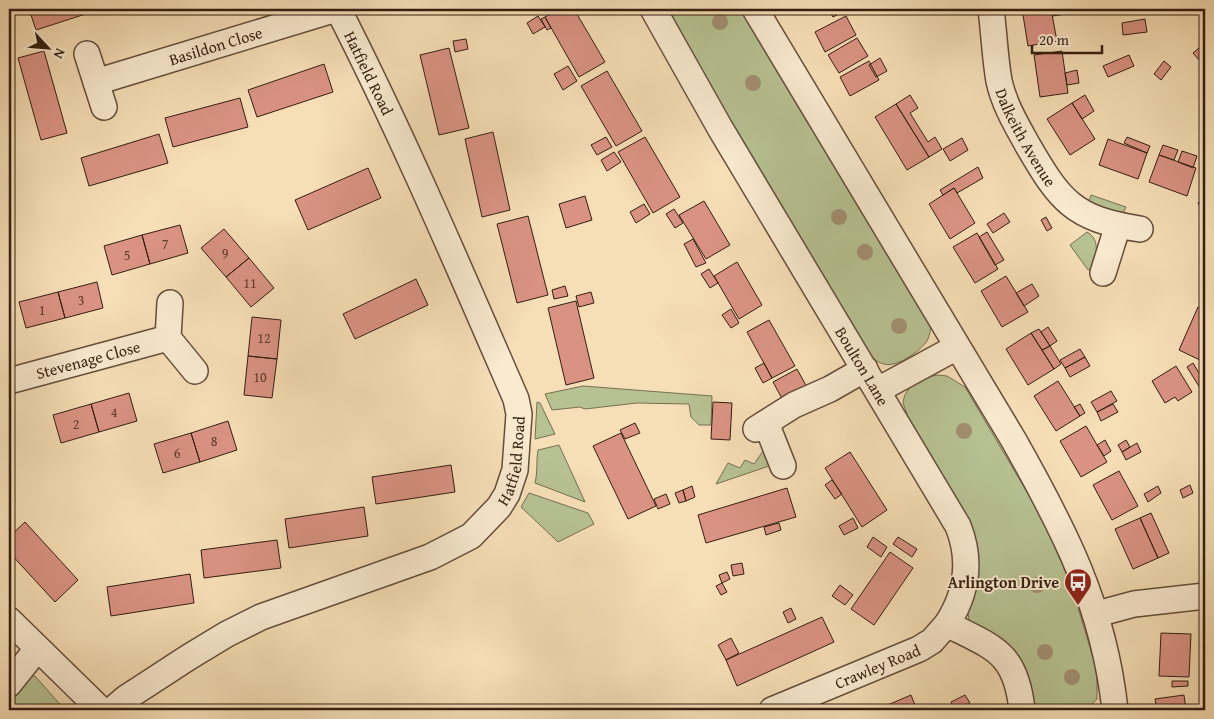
<svg xmlns="http://www.w3.org/2000/svg" width="1214" height="719" viewBox="0 0 1214 719" font-family="'Gentium Book Plus',serif">
  <rect width="100%" height="100%" fill="#f6deb6"/>
  <filter id="stains"><feTurbulence type="fractalNoise" baseFrequency=".004" numOctaves="4"/><feColorMatrix values="0 0 0 0 .2 0 0 0 0 .09 0 0 0 0 .02 0 0 0 .5 -.17"/></filter>
  <radialGradient id="worn" r=".72"><stop offset=".6" stop-color="#630" stop-opacity="0"/><stop offset="1" stop-color="#630" stop-opacity=".3"/></radialGradient>
  <path fill="#b7c292" stroke="#767051" d="M661 9H741L931 326C930 331 930 336 927 341 920 351 897 368 884 364 875 362 868 353 862 347Z
    M1091 195 1126 207 1120 220 1086 208Z
    M1087 232C1101 240 1096 255 1092 268L1088 270 1070 245Z
    M937 375 947 376 965 387 1044 521 1061 561 1074 594 1097 671V699L1086 710H1039L969 619 967 609 973 585 904 416 907 414 903 403C905 385 921 379 937 375Z
    M583 386 712 396 711 425H699L691 417 689 404 637 403 585 409 580 407 552 410 545 394Z
    M537 402 540 403 555 434 535 439Z
    M559 445 585 502 535 483C538 470 536 461 538 450Z
    M763 451 767 453 772 465 716 484 728 463 740 468 745 460 754 464Z
    M529 493 588 513 594 524 558 542 521 507Z
    M35 676 65 710H9C9 696 19 678 35 676Z"/>
  <path fill="#da9383" stroke="#341e10" d="M29 9H101L36 30Z
    M559 9H574L605 62 579 77 545 17Z
    M830 9H848L833 17 828 10Z
    M1022 9H1051L1057 41 1028 46Z
    M1052 9H1064L1065 14 1053 16Z
    M538 16 545 27 533 34 527 23Z
    M846 16 856 35 825 52 815 32Z
    M545 17 551 28 547 30 541 19Z
    M1145 19 1147 32 1123 35 1122 23Z
    M857 38 868 56 839 73 828 55Z
    M466 39 468 49 455 52 453 41Z
    M1205 43V56L1199 48Z
    M449 48 469 128 439 135 420 55Z
    M1199 48 1205 56V67L1193 53Z
    M44 51 67 133 41 140 18 58Z
    M1062 51 1068 93 1040 97 1034 55Z
    M1129 55 1134 66 1108 77 1103 66Z
    M880 58 887 71 876 77 869 65Z
    M869 61 879 80 850 96 840 77Z
    M1164 61 1171 67 1161 80 1154 74Z
    M324 64 333 92 257 117 248 90Z
    M568 66 577 81 563 90 554 74Z
    M1077 70 1079 83 1067 85 1065 73Z
    M607 71 642 131 616 146 581 86Z
    M910 95 918 108 910 113 928 142 935 137 942 149 929 157 896 104Z
    M1085 95 1094 111 1082 119 1072 103Z
    M240 98 248 127 173 147 165 118Z
    M1072 103 1095 139 1070 155 1047 119Z
    M896 104 929 157 907 170 875 117Z
    M493 132 510 210 482 217 465 139Z
    M159 134 168 163 89 186 81 158Z
    M606 137 612 147 597 155 591 145Z
    M645 137 680 197 653 213 618 152Z
    M1127 137 1150 146 1147 153 1124 143Z
    M962 138 968 150 950 161 943 149Z
    M1108 139 1147 153 1138 179 1099 165Z
    M1163 145 1178 150 1174 160 1159 155Z
    M1182 151 1197 156 1193 168 1178 162Z
    M614 152 621 162 607 171 601 160Z
    M1159 155 1196 168 1187 196 1149 182Z
    M978 167 983 178 957 193 954 188 943 195 940 190Z
    M368 168 381 198 308 230 295 200Z
    M954 188 975 223 950 239 929 204Z
    M585 196 592 220 566 228 559 204Z
    M1205 197V213L1198 203Z
    M704 201 730 245 706 259 679 215Z
    M644 204 650 214 636 223 630 212Z
    M674 209 683 223 675 228 666 214Z
    M1004 213 1010 222 993 233 987 224Z
    M528 216 548 295 517 303 497 224Z
    M1046 217 1052 228 1047 231 1041 220Z
    M180 225 188 253 150 264 142 235Z
    M224 229 249 258 226 277 201 248Z
    M987 232 1004 260 995 265 979 237Z
    M977 233 998 269 975 283 953 247Z
    M142 235 150 264 112 275 104 246Z
    M693 239 706 263 696 267 684 244Z
    M249 258 274 288 251 307 226 277Z
    M737 262 762 305 739 319 714 276Z
    M709 269 718 283 710 288 701 274Z
    M1006 276 1028 312 1002 327 981 291Z
    M416 279 428 305 355 339 343 314Z
    M97 282 103 308 65 318 58 292Z
    M1032 284 1039 296 1024 306 1016 293Z
    M565 286 568 296 554 299 552 290Z
    M58 292 65 318 26 328 19 302Z
    M591 292 594 303 579 307 576 296Z
    M576 301 594 378 566 385 548 308Z
    M1198 307 1205 310V354L1202 361 1179 350Z
    M731 309 739 323 731 328 722 315Z
    M252 317 281 320 277 359 248 356Z
    M769 320 795 366 772 378 747 332Z
    M1048 327 1057 341 1050 346 1041 332Z
    M1039 329 1050 346 1042 350 1031 333Z
    M1031 333 1054 369 1028 385 1006 349Z
    M1050 346 1061 364 1054 369 1042 350Z
    M1080 349 1085 357 1065 368 1060 360Z
    M248 356 277 359 272 398 244 395Z
    M1085 357 1090 366 1070 377 1065 368Z
    M764 363 772 378 763 383 755 368Z
    M1193 363 1205 383 1200 388 1187 367Z
    M1176 366 1192 392 1178 401 1175 397 1165 403 1152 381Z
    M797 369 809 391 785 404 773 382Z
    M1058 381 1080 416 1056 431 1034 396Z
    M1111 391 1117 401 1097 412 1091 402Z
    M129 393 137 421 99 432 91 404Z
    M713 402 732 403 730 440 711 439Z
    M91 404 99 432 61 443 53 415Z
    M1080 404 1085 413 1080 416 1074 407Z
    M1113 404 1118 412 1101 421 1097 412Z
    M228 421 237 450 200 462 191 433Z
    M635 423 640 433 625 439 620 430Z
    M1086 426 1107 462 1081 477 1060 441Z
    M191 433 200 462 163 473 154 444Z
    M621 433 656 506 628 519 593 446Z
    M1105 440 1111 451 1104 456 1097 445Z
    M1126 440 1130 447 1122 452 1118 445Z
    M1137 443 1141 452 1126 460 1122 452Z
    M850 452 887 510 862 527 825 468Z
    M451 465 455 492 376 504 372 477Z
    M1119 471 1138 506 1112 520 1093 485Z
    M832 480 842 494 835 499 825 485Z
    M9 482 15 500 9 502Z
    M1190 485 1193 493 1183 498 1180 490Z
    M692 486 695 497 686 501 683 490Z
    M1158 486 1161 493 1148 502 1144 494Z
    M787 488 796 517 706 543 698 515Z
    M683 490 686 501 679 503 675 493Z
    M666 494 670 504 658 509 654 499Z
    M364 507 368 536 289 548 285 519Z
    M1151 513 1169 553 1158 558 1140 518Z
    M853 518 858 528 844 535 839 526Z
    M1140 518 1158 558 1133 569 1115 529Z
    M25 522 78 580 55 602 9 552V537Z
    M779 523 781 530 766 535 764 527Z
    M873 537 887 547 881 557 867 547Z
    M898 537 917 549 912 557 893 544Z
    M277 540 281 568 204 578 201 550Z
    M890 552 913 568 874 625 851 609Z
    M742 563 744 574 733 576 731 565Z
    M727 572 730 579 722 583 719 575Z
    M190 574 194 603 111 616 107 587Z
    M722 583 727 592 721 595 716 586Z
    M840 585 853 595 845 605 832 596Z
    M791 608 796 619 788 623 783 612Z
    M822 617 834 642 737 686 726 660Z
    M1161 633 1191 634 1189 677 1159 676Z
    M731 638 739 653 726 660 718 645Z
    M1172 681H1188V686L1172 687Z
    M911 695 917 710H876Z
    M965 695 970 703 955 710 951 702Z
    M1184 695 1186 710H1157L1155 699Z"/>
  <g fill="none" stroke-linecap="round" stroke-linejoin="round">
    <g stroke="#644e3a" stroke-width="28">
      <g id="minor">
        <path id="s1" d="M653 9 720 128 958 526C972 561 967 593 947 624 994 648 1016 652 1022 710"/>
        <path d="M755 9 1013 439C1064 529 1104 606 1115 710"/>
        <path id="s2" d="M991 9C994 33 995 58 999 81 1004 104 1016 124 1027 144 1060 201 1073 219 1140 229"/>
        <path d="M87 54 104 107"/>
        <path id="s3" d="M96 82 336 9"/>
        <path d="M1103 273 1118 225"/>
        <path d="M170 303 168 338 195 371"/>
        <path id="s4" d="M9 381 168 338"/>
        <path d="M878 390 957 347"/>
        <path d="M766 423 783 466"/>
        <path d="M756 429 794 405 830 389 865 369"/>
        <path d="M1097 614 1134 604 1205 596"/>
        <path d="M9 620 101 710"/>
        <path d="M9 684 37 649"/>
        <path id="s5" d="M112 710 126 698 189 657 227 634 261 617 430 557 471 536 499 507 507 494 515 470 519 414 516 399C459 268 403 136 338 9"/>
        <path id="s6" d="M772 710 919 649 932 641 947 624"/>
      </g>
    </g>
    <use href="#minor" stroke="#f9ead0" stroke-width="25"/>
  </g>
  <g fill="#a18f70">
    <circle cx="720" cy="22" r="8"/>
    <circle cx="753" cy="83" r="8"/>
    <circle cx="839" cy="217" r="8"/>
    <circle cx="865" cy="252" r="8"/>
    <circle cx="899" cy="326" r="8"/>
    <circle cx="964" cy="431" r="8"/>
    <circle cx="1037" cy="585" r="8"/>
    <circle cx="1045" cy="652" r="8"/>
    <circle cx="1072" cy="677" r="8"/>
  </g>
  <defs>
    <g id="bus-pin" transform="scale(1.4375)"><path d="M0 17L-7.5 6A9.5 9.5 0 1 1 7.5 6Z" fill="#8f2418" stroke="#f9ead0"/><path d="M-5-6H5V4H4V6H2V4H-2V6H-4V4H-5ZM-3.5-4V0h7V-4ZM-3.5 1.2v1.5H-2V1.2ZM2 1.2v1.5H3.5V1.2Z" fill="#fff"/></g>
  </defs>
  <g fill-rule="evenodd">
    <use href="#bus-pin" x="1078" y="582"/>
  </g>
  <g text-anchor="middle" stroke-width="4" stroke-linejoin="round" paint-order="stroke">
    <g font-size="14" fill="#5e3b2d">
      <text x="165" y="249">7</text>
      <text x="225" y="258">9</text>
      <text x="127" y="260">5</text>
      <text x="250" y="288">11</text>
      <text x="81" y="305">3</text>
      <text x="42" y="315">1</text>
      <text x="264" y="343">12</text>
      <text x="260" y="382">10</text>
      <text x="114" y="417">4</text>
      <text x="76" y="429">2</text>
      <text x="214" y="446">8</text>
      <text x="177" y="458">6</text>
    </g>
    <g font-size="16" fill="#341e10" stroke="#f9ead0">
      <text dy="6" stroke="none"><textPath href="#s3" startOffset="125">Basildon Close</textPath></text>
      <text transform="translate(369 73) rotate(64)" y="6">Hatfield Road</text>
      <text dy="6" stroke="none"><textPath href="#s2" startOffset="135">Dalkeith Avenue</textPath></text>
      <text dy="6" stroke="none"><textPath href="#s4" startOffset="82">Stevenage Close</textPath></text>
      <text dy="6" stroke="none"><textPath href="#s1" startOffset="414">Boulton Lane</textPath></text>
      <text dy="6" stroke="none"><textPath href="#s5" startOffset="491">Hatfield Road</textPath></text>
      <text dy="6" stroke="none"><textPath href="#s6" startOffset="114">Crawley Road</textPath></text>
    </g>
    <g font-size="16" font-weight="bold" fill="#341e10" stroke="#f9ead0" text-anchor="end">
      <text x="1059" y="588">Arlington Drive</text>
    </g>
  </g>
  <rect width="1214" height="719" fill="none" stroke="#f6deb6" stroke-width="30"/>
  <rect x="10" y="10" width="1194" height="699" fill="none" stroke="#341e10" stroke-width="2.5"/>
  <rect x="15" y="15" width="1184" height="689" fill="none" stroke="#341e10"/>
  <g transform="translate(48 48) rotate(116)" stroke="#f9ead0" stroke-width="4" paint-order="stroke">
  <path d="M0-4L9 19L0 12L-9 19Z" fill="#341e10"/>
  <text y="-8" font-size="14" font-weight="bold" text-anchor="middle" fill="#341e10">N</text>
  </g>
  <path d="M1032 45v8h70v-8" fill="none" stroke="#341e10" stroke-width="2.5"/>
  <text x="1039" y="45" font-size="15" fill="#341e10" stroke="#f9ead0" stroke-width="4" paint-order="stroke">20 m</text>
  <rect width="100%" height="100%" filter="url(#stains)"/>
  <rect width="100%" height="100%" fill="url(#worn)"/>
</svg>
